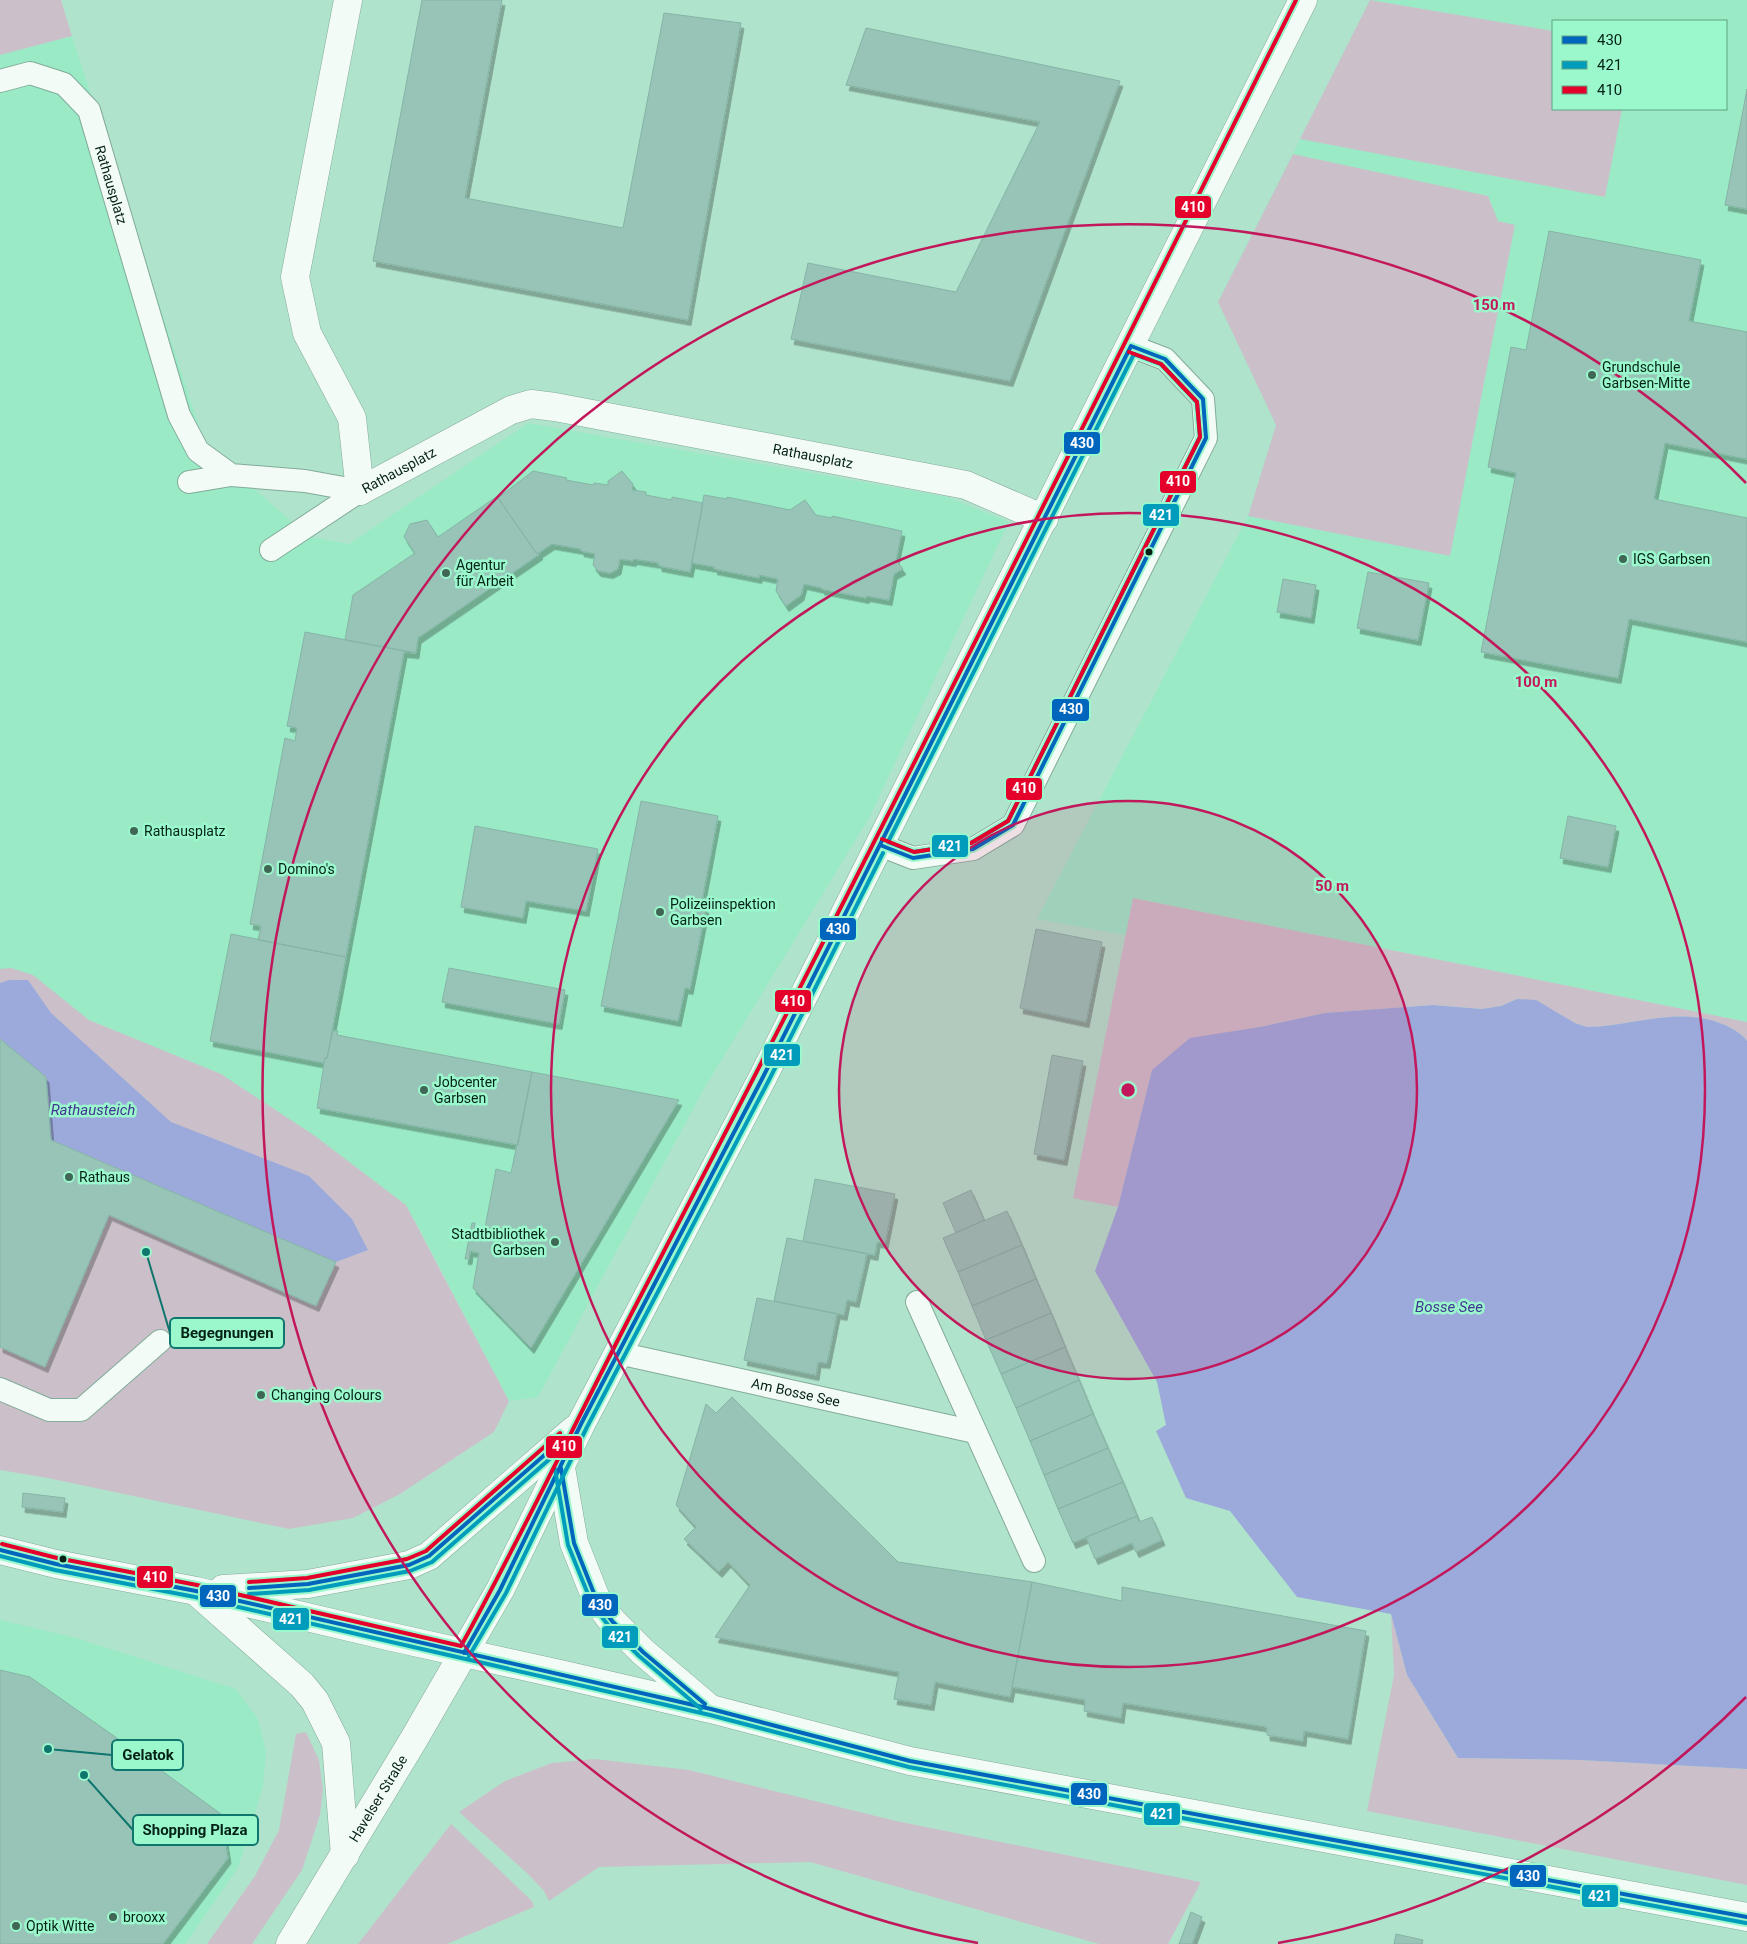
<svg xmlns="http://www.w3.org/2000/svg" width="1747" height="1944" viewBox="0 0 1747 1944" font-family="Roboto,sans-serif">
  <defs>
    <filter id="shadow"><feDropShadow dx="3" dy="5.5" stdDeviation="0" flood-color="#0004"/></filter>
  </defs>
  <rect width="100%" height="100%" fill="#b0e3cc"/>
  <path fill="#9aeac6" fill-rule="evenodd" d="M1370 0H1747V1022L1133 898 1126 935 1037 919 1248 516 1276 425 1218 302ZM1553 21H1726V109H1553Z
    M72 36 206 448 310 537 349 544 528 423 947 497 1009 522 869 818 705 1087 538 1397 509 1401 415 1220 221 1074 89 1020 0 969V55Z
    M0 1620 73 1637 236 1689 258 1719 266 1751 263 1787 238 1868 185 1944H0Z"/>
  <path fill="#cbc0ca" d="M0 0H61L72 36 0 55Z
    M1370 0 1553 31V109H1622L1605 197 1300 139Z
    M1293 154 1488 196 1498 221 1515 225 1450 556 1248 516 1276 425 1218 302Z
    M1133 898 1747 1022V1041C1741 1033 1735 1030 1725 1025 1681 1005 1633 1026 1587 1027L1575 1023 1536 1001 1517 999 1501 1006 1482 1009 1433 1005 1325 1013 1260 1027 1152 1070 1118 1207 1073 1198Z
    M11 968 33 975 89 1020 221 1074 315 1136 406 1205 509 1401 494 1432 400 1494 353 1518 289 1529 48 1478 0 1470V1347L45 1367 109 1215 316 1305 336 1263 51 1140 46 1077 0 1039V969Z
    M1391 1614 1407 1675 1458 1758 1580 1760 1747 1769V1885L1367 1811 1394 1675Z
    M306 1732 319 1760 323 1790 320 1815 302 1870 252 1944H207L255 1876 279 1830 296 1734Z
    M595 1759 689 1770 896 1821 1201 1882 1168 1944H1099L810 1862 599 1867 549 1901 544 1891 528 1874 459 1812 505 1781 552 1763Z
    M451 1824 532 1901 534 1907 447 1944H358Z"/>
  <path fill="#9caadb" d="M9 980H28L51 1013 171 1122 309 1176 352 1219 368 1250 336 1262 51 1140 46 1077 0 1039V983Z
    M1517 999 1536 1000 1575 1023 1587 1027C1633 1026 1681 1005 1725 1025 1735 1030 1741 1033 1747 1041V1769L1580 1760 1458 1758 1407 1675 1391 1614 1297 1597 1230 1511 1186 1498 1156 1431 1166 1425 1157 1382 1095 1271 1118 1207 1152 1070 1190 1038 1260 1027 1325 1013 1433 1005 1482 1009 1501 1006Z"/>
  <path fill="#97c4b7" stroke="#85b4a6" filter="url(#shadow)" d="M422 0H502L465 198 623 228 664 13 741 23 688 320 373 261Z
    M866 28 1120 81 1010 381 791 339 808 263 956 292 1040 122 846 85Z
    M1747 89V209L1725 205Z
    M1549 231 1701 260 1689 321 1747 332V459L1665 443 1654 499 1747 518V642L1629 619 1618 678 1481 652 1516 473 1488 467 1511 347 1526 350Z
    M533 471 567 478 566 480 593 485 594 483 608 485V481L622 471 633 484 632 490 646 492V495L672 500V497L703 503 690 572 659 566V563L634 559 633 561 620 559 618 569 610 573 598 571 593 565 595 554 581 551V549L552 544 537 554 498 498Z
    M499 495 500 496 498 498 537 554 539 553 540 554 418 638 416 653 345 640 353 595 415 553 404 537 410 524 427 520 438 537Z
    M704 495 727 499V497L790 510 805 500 816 515 832 518V516L902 531 896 560 903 569 894 574 889 600 867 596 866 598 821 589 822 588 804 584 801 595 786 606 776 591 778 579 759 575V578L714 569 715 567 692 563Z
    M1368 572 1429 583 1418 640 1357 628Z
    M1283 579 1316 585 1311 618 1277 612Z
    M305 632 415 653 404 652 346 957 258 940 261 926 250 924 285 738 295 741 297 728 287 726Z
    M641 801 718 816 701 906 706 908 690 989 685 988 678 1021 601 1006Z
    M1568 816 1616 826 1608 867 1560 858Z
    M475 826 598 849 586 911 526 901 523 918 461 907Z
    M1036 929 1102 942 1086 1022 1020 1008Z
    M231 934 346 957 327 1058H325L324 1063 210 1041Z
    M449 968 565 990 559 1024 442 1002Z
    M333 1031H338L337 1035 532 1072 518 1145 317 1108 325 1058H327Z
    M0 1039 46 1077 51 1140 336 1262 316 1306 109 1215 45 1367 0 1347Z
    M1052 1055 1083 1061 1064 1160 1034 1154Z
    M532 1072 679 1100 531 1348 473 1288 479 1253 470 1251 469 1259H465L472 1223H475L474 1231 484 1233 496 1169 511 1173Z
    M815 1179 895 1194 885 1243 877 1242 875 1255 803 1241Z
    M971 1190 984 1220 956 1233 943 1203Z
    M1007 1211 1022 1245 958 1272 943 1238Z
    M787 1238 867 1254 856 1302 847 1300 844 1315 774 1301Z
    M1022 1245 1036 1279 972 1306 958 1272Z
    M1036 1279 1051 1313 986 1340 972 1306Z
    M757 1298 837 1314 827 1363 818 1362 816 1375 744 1360Z
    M1051 1313 1065 1347 1001 1374 986 1340Z
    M1065 1347 1079 1380 1016 1408 1001 1374Z
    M1079 1380 1093 1414 1030 1441 1016 1408Z
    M732 1397 898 1562 1032 1582 1010 1697 935 1682 931 1705 894 1699 899 1672 715 1637 750 1585 728 1562 719 1572 684 1539 696 1527 676 1505 706 1404 716 1413Z
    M1093 1414 1108 1448 1044 1475 1030 1441Z
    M1108 1448 1123 1482 1058 1509 1044 1475Z
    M1123 1482 1137 1516 1073 1543 1058 1509Z
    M23 1493 65 1498 63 1512 22 1507Z
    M1137 1516 1139 1522 1152 1517 1162 1540 1136 1552 1132 1543 1095 1559 1086 1537Z
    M1032 1582 1122 1601V1587L1366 1631 1348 1739 1304 1731 1303 1741 1267 1735V1727L1123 1703 1121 1718 1084 1711 1085 1700 1012 1687Z
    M0 1670 30 1677 114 1736 221 1814 228 1858 163 1944H0Z
    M1191 1912 1202 1917 1192 1944H1179Z
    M1396 1934 1423 1940 1422 1944H1394Z"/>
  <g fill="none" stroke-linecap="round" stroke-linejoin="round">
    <g stroke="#82ab99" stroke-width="24">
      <g id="service">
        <path id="s1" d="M0 81 30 73 64 84 89 110 179 415 198 451 231 475 305 481 360 491"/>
        <path d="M189 482 231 475"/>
        <path d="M271 550 360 491"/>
        <path d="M880 845 913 858 973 849 1013 825 1206 438 1203 399 1165 359 1131 346"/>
        <path d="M917 1302 1034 1561"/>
        <path id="s2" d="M618 1353 975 1432"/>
        <path d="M0 1389 49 1410H81L160 1341"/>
      </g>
    </g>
    <g stroke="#82ab99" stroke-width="29">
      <path id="pedestrian" d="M348 0 295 277 307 333 352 418 360 491"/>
    </g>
    <g stroke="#82ab99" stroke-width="29">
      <g id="minor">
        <path id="s3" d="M360 491 511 410 531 404 555 407 966 485 1044 519"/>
      </g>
    </g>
    <g stroke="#82ab99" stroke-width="29">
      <g id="tertiary">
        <path d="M561 1468 574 1543 597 1601 612 1621 643 1652 708 1707"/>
        <path d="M0 1550 56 1564 196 1591 392 1637 564 1675 711 1709 910 1761 1747 1917"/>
        <path d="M223 1589 308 1584 409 1565 429 1556 574 1430"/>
        <path d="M199 1594 302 1685 315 1701 336 1743 345 1855"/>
        <path id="s4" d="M290 1944 414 1739 500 1590 581 1424 763 1077 1303 0"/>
      </g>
    </g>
    <use href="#service" stroke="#f3fbf7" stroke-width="22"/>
    <use href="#pedestrian" stroke="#f3fbf7" stroke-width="28"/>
    <use href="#minor" stroke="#f3fbf7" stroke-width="28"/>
    <use href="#tertiary" stroke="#f3fbf7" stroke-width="28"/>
    <g stroke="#9bf8cd" stroke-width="8">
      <path id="bus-1" d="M561 1468 574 1543 597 1601 612 1621 643 1652 705 1704
        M0 1550 56 1564 196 1591 711 1709 910 1761 1747 1917
        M249 1588 308 1584 409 1565 429 1556 564 1438
        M464 1653 500 1590 581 1424 763 1077 1131 346 1165 359 1203 399 1206 438 1013 825 973 849 913 858 880 845"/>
    </g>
    <g stroke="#9bf8cd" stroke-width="8">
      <path id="bus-2" d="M1134 354 1161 364 1197 402 1200 437 1008 821 971 843 914 852 888 842Z
        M555 1469 568 1545 592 1604 608 1625 639 1656 701 1709
        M0 1556 55 1570 195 1597 710 1715 909 1767 1746 1923
        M249 1594 309 1590 410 1571 432 1562 568 1443
        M469 1656 506 1593 587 1427 769 1080 883 853"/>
    </g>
    <g stroke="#9bf8cd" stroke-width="8">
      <path id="bus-3" d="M882 839 914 852 971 843 1008 821 1200 437 1197 402 1161 364 1129 352
        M2 1544 57 1558 197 1585 461 1646C524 1532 579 1414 639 1299 864 869 1079 434 1296 0
        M249 1582 307 1578 407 1559 426 1551 560 1433"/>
    </g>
    <use href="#bus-1" stroke="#0065bd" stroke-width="4"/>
    <use href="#bus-2" stroke="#009cbc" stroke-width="4"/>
    <use href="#bus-3" stroke="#e4002b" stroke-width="4"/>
  </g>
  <circle cx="1128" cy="1090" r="289" fill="#c2185b" fill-opacity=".12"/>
  <g fill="none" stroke="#c2185b" stroke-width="2.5">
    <circle cx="1128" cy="1090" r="289"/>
    <circle cx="1128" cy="1090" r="577"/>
    <path d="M1746 1697A866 866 0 0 1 1278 1943M978 1943A866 866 0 1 1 1746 483"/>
  </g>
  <g fill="#406656" stroke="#9bf8cd" stroke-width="2">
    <circle cx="1592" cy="375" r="5"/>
    <circle cx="1623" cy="559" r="5"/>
    <circle cx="446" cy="573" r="5"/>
    <circle cx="134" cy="831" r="5"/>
    <circle cx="268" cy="869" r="5"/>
    <circle cx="660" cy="912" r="5"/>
    <circle cx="424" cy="1090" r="5"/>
    <circle cx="69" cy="1177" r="5"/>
    <circle cx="555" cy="1242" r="5"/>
    <circle cx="261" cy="1395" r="5"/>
    <circle cx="113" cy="1917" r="5"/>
    <circle cx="16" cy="1926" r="5"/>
  </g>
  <g fill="#042216" stroke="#9bf8cd" stroke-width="2">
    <circle cx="1149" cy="552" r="4.5"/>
    <circle cx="63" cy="1559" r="4.5"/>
  </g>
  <g text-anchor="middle" stroke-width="5" stroke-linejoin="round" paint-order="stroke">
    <g font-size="14" fill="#042216" stroke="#9bf8cd">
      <text dy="5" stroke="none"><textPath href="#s1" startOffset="181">Rathausplatz</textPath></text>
      <text dy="5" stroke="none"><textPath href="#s3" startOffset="479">Rathausplatz</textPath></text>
      <text dy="5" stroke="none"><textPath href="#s3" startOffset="44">Rathausplatz</textPath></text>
      <text dy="5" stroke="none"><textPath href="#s2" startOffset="182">Am Bosse See</textPath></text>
      <text dy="5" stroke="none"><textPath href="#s4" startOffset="170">Havelser Straße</textPath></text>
    </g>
    <g font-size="14" fill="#042216" stroke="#9bf8cd" text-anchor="start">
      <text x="1602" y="372">Grundschule<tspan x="1602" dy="16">Garbsen-Mitte</tspan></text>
      <text x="1633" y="564">IGS Garbsen</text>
      <text x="456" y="570">Agentur<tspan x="456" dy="16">für Arbeit</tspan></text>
      <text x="144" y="836">Rathausplatz</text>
      <text x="278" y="874">Domino's</text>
      <text x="670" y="909">Polizeiinspektion<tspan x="670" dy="16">Garbsen</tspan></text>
      <text x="434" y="1087">Jobcenter<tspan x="434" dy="16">Garbsen</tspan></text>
      <text x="79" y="1182">Rathaus</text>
      <text x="545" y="1239" text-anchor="end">Stadtbibliothek<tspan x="545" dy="16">Garbsen</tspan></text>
      <text x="271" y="1400">Changing Colours</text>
      <text x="123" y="1922">brooxx</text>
      <text x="26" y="1931">Optik Witte</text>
    </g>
    <g font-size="15" font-style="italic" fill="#413691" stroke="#9bf8cd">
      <text x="93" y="1115">Rathausteich</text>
      <text x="1449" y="1312">Bosse See</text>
    </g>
  </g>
  <circle cx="1128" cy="1090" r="8" fill="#c2185b" stroke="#9bf8cd" stroke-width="2.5"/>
  <g font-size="15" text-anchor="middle" font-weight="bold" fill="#c2185b" stroke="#9bf8cd" stroke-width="5" stroke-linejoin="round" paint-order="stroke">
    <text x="1494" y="310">150 m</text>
    <text x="1536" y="687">100 m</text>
    <text x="1332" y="891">50 m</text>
  </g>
  <path fill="none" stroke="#0f766e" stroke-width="2" d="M146 1252L170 1333M48 1749L112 1755M84 1775L133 1830"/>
  <g fill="#0f766e" stroke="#9bf8cd" stroke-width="2">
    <circle cx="146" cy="1252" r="5"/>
    <circle cx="48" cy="1749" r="5"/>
    <circle cx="84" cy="1775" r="5"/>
  </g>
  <g fill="#9bf8cd" stroke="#0f766e" stroke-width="2">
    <rect x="170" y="1318" width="114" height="30" rx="5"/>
    <rect x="112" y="1740" width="71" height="30" rx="5"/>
    <rect x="133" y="1815" width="125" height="30" rx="5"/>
  </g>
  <g font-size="15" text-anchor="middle" font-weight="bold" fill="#042216">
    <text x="227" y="1338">Begegnungen</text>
    <text x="148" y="1760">Gelatok</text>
    <text x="195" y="1835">Shopping Plaza</text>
  </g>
  <g stroke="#9bf8cd" stroke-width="2">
    <rect x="1174" y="195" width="38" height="24" rx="5" fill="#e4002b"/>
    <rect x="1063" y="431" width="38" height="24" rx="5" fill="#0065bd"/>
    <rect x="1159" y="470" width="38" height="24" rx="5" fill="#e4002b"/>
    <rect x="1142" y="503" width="38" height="24" rx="5" fill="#009cbc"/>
    <rect x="1051" y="698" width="39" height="24" rx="5" fill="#0065bd"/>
    <rect x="1005" y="777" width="38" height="24" rx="5" fill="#e4002b"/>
    <rect x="931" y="834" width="38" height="24" rx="5" fill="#009cbc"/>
    <rect x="819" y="917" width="38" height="24" rx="5" fill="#0065bd"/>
    <rect x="774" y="989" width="38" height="24" rx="5" fill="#e4002b"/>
    <rect x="763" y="1043" width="38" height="24" rx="5" fill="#009cbc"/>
    <rect x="545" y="1435" width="38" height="24" rx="5" fill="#e4002b"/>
    <rect x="136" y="1565" width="38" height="24" rx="5" fill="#e4002b"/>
    <rect x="199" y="1584" width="38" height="24" rx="5" fill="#0065bd"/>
    <rect x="581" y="1593" width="38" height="24" rx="5" fill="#0065bd"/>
    <rect x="272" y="1607" width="38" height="24" rx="5" fill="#009cbc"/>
    <rect x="601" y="1625" width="38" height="24" rx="5" fill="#009cbc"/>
    <rect x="1070" y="1782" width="38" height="24" rx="5" fill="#0065bd"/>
    <rect x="1143" y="1802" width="38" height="24" rx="5" fill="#009cbc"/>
    <rect x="1509" y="1864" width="38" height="24" rx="5" fill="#0065bd"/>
    <rect x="1581" y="1884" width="38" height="24" rx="5" fill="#009cbc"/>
  </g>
  <g font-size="14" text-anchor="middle" font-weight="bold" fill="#fff">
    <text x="1193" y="212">410</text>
    <text x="1082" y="448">430</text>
    <text x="1178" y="486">410</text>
    <text x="1161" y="520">421</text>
    <text x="1071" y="714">430</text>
    <text x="1024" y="793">410</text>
    <text x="950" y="851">421</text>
    <text x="838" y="934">430</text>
    <text x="793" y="1006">410</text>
    <text x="782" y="1060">421</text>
    <text x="564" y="1451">410</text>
    <text x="155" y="1582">410</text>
    <text x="218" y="1601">430</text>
    <text x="600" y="1610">430</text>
    <text x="291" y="1624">421</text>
    <text x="620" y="1642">421</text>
    <text x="1089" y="1799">430</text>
    <text x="1162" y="1819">421</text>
    <text x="1528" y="1881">430</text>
    <text x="1600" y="1901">421</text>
  </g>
  <rect x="1552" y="20" width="175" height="90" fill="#9bf8cd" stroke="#5fa284"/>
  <rect x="1562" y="36" width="25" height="8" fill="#0065bd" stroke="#5fa284"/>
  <text x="1597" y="45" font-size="15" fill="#042216">430</text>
  <rect x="1562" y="61" width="25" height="8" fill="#009cbc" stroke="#5fa284"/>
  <text x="1597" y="70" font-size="15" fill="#042216">421</text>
  <rect x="1562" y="86" width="25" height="8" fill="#e4002b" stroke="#5fa284"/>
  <text x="1597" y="95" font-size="15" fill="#042216">410</text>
</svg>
